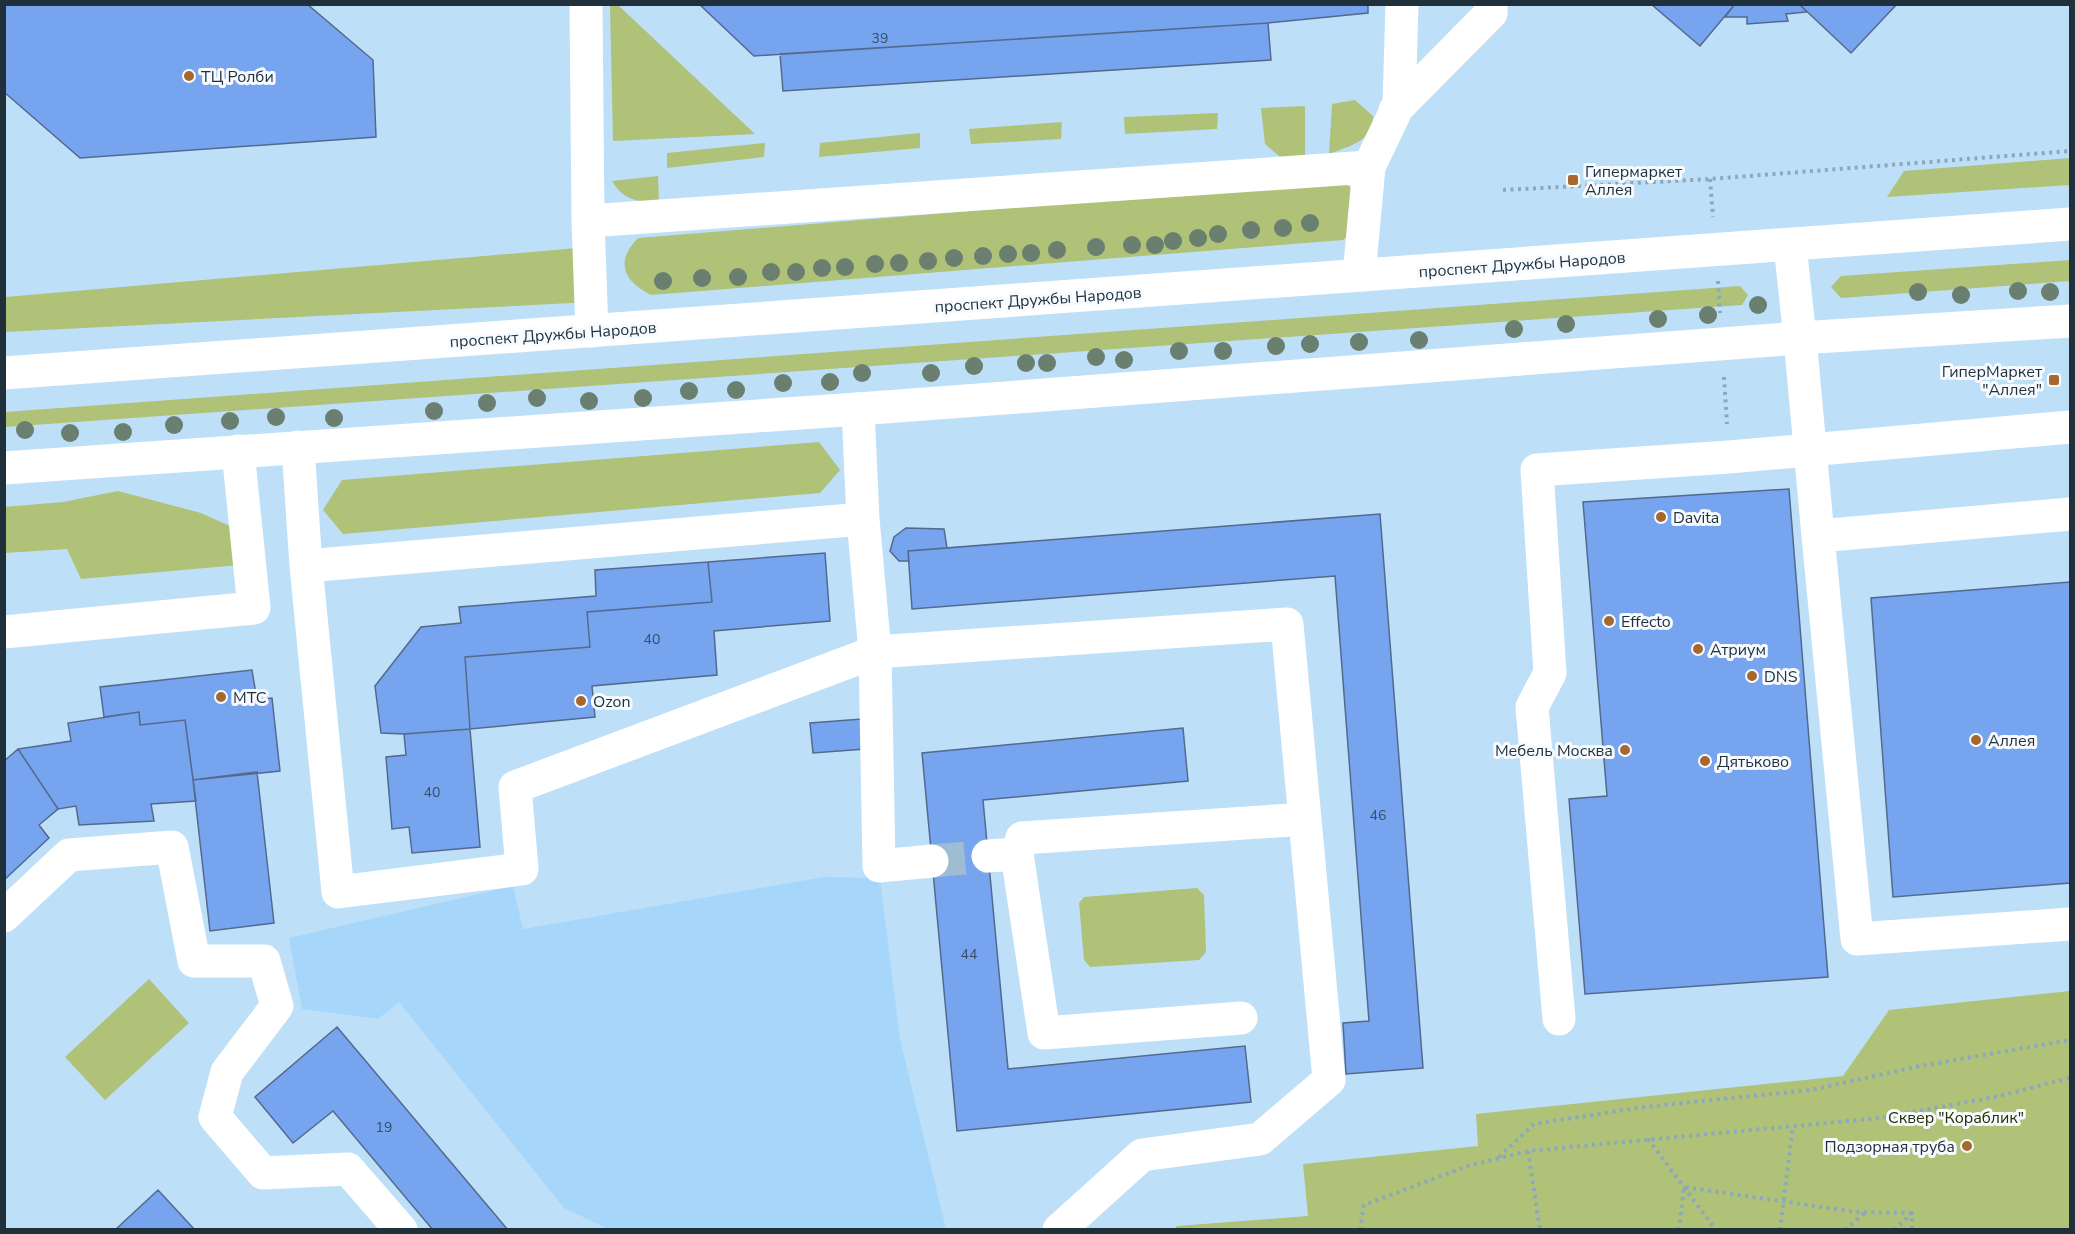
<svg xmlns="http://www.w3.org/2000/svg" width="2075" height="1234" viewBox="0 0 2075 1234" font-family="'Nunito Sans',sans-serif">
  <rect width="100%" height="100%" fill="#bedff8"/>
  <path fill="#a6d7fb" d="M824 877 880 878 900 1039 946 1229H608L564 1208 399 1002 378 1019 302 1009 289 938 513 886 523 929Z"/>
  <path fill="#afc278" d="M610 5H618L755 134 613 141Z
    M1355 100 1373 116C1373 142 1349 146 1329 154L1332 104Z
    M1305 106V160L1280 157 1265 144 1261 108Z
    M1218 113 1217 129 1125 134 1124 117Z
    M1062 122 1061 139 971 144 969 129Z
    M920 133V148L819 157 820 143Z
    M765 143 764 157 667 168V153Z
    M2070 158V185L1887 197 1904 171Z
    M658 176 659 203C637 201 624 201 612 181Z
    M1340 181 1358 192 1356 229 1343 240 651 295C623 281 615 261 638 238Z
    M589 247 591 302 5 332V297Z
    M2070 260V281L1841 298 1831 287 1841 276Z
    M1740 286 1748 295 1742 305 5 427V412Z
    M819 442 840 470 820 493 343 534 323 510 342 480Z
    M118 491 201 513 232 527 239 565 81 579 67 549 5 553 4 507 63 502Z
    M1197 888 1204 895 1206 952 1199 960 1090 967 1084 960 1079 903 1084 897Z
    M149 979 189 1023 105 1100 65 1057Z
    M2070 991V1229H1174L1177 1226 1308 1216 1303 1164 1478 1146 1476 1114 1843 1076 1889 1010Z"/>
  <path fill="#77a4ef" stroke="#54698d" stroke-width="1.5" d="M4 4H307L373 60 376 137 80 158 4 92Z
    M699 4H1368V13L1268 23 754 56Z
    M1651 4H1735L1700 46Z
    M1735 4H1799L1807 12 1786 14 1788 21 1747 24V17H1725Z
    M1799 4H1897L1851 53Z
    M1268 23 1271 60 783 91 780 54Z
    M1789 489 1828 977 1585 994 1569 799 1607 796 1583 502Z
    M1380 514 1423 1068 1346 1074 1343 1023 1369 1021 1335 576 912 609 908 551Z
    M906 528 944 529 947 548 908 551 909 561H899L890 551 894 537Z
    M825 553 830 621 714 631 717 675 592 686 595 717 470 729 465 657 590 647 587 612 712 602 708 562Z
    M708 562 712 602 587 612 590 647 465 657 470 729 404 734 381 733 375 686 421 627 461 623 459 607 596 596 595 570Z
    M2070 582V883L1893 897 1871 598Z
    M252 670 257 700 272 698 280 771 193 780 185 720 140 725 139 712 104 717 100 687Z
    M139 712 140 725 185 720 196 801 151 804 154 821 79 825 76 806 58 809 18 749 71 741 68 723Z
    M862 719 865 749 813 753 810 723Z
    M1183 728 1188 781 983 800 1008 1069 1245 1046 1251 1102 957 1131 922 753Z
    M470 729 480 847 412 853 409 827 392 829 386 757 406 755 404 734Z
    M18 749 58 809 39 825 49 838 4 880V761Z
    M257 772 274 923 210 931 193 780Z
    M337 1027 508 1230H433L333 1111 293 1143 255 1097Z
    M158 1190 195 1230H115Z"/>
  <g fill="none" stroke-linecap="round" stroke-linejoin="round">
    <path stroke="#9ebcd2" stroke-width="33" stroke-dasharray="33 16" stroke-linecap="butt" d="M932 861 988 856"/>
    <path stroke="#8ca8bc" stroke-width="4" stroke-dasharray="3 4.5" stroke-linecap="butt" d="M1710 179 1713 217
      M1503 190 1710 179 2070 151
      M1718 281 1720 313
      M1724 377 1727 424
      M1648 1139 1716 1230
      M1528 1151 1540 1230
      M1499 1157 1534 1124 1644 1107 1811 1090 1915 1067 2070 1040
      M1360 1230 1364 1205 1468 1166 1528 1151 1880 1118 1995 1097 2070 1078
      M1679 1230 1684 1187 1856 1212 1912 1213
      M1780 1230 1793 1126
      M1845 1230 1866 1212
      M1894 1230 1912 1213V1230"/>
    <path stroke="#fff" stroke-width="33" d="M586 4 588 221 592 331
      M1395 110 1491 13V4
      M1369 167 1399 104 1402 4
      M588 221 1369 167 1359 275
      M1800 338 1818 536 2070 514
      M858 409 863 519 875 652 1287 624 1329 1080 1260 1139 1142 1155 1059 1230
      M298 447 306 566 338 892 522 869 515 787 875 652 879 866 932 861
      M1818 536 1857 939 2070 924
      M306 566 863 519
      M4 632 254 608 238 451
      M988 856 1017 854
      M4 916 69 855 172 847 194 961H264L277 1006 227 1072 215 1117 263 1173 348 1169 401 1230
      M1241 1018 1044 1033 1017 854 1022 838 1305 819
      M1559 1019 1532 707 1550 673 1537 470 1729 457 2070 427"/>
    <path stroke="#fff" stroke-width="33" d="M1790 245 1800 338
      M4 373 2070 224
      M4 468 858 409 1800 338 2070 321"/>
  </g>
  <g fill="#6a7f70">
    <circle cx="1310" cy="223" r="9"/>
    <circle cx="1283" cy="228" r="9"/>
    <circle cx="1251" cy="230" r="9"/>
    <circle cx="1218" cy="234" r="9"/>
    <circle cx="1198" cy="238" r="9"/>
    <circle cx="1173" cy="241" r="9"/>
    <circle cx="1132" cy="245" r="9"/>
    <circle cx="1155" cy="245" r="9"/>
    <circle cx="1096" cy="247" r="9"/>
    <circle cx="1057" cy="250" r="9"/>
    <circle cx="1031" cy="253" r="9"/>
    <circle cx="1008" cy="254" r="9"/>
    <circle cx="983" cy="256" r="9"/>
    <circle cx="954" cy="258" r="9"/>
    <circle cx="928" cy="261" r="9"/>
    <circle cx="899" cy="263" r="9"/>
    <circle cx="875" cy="264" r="9"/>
    <circle cx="845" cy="267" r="9"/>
    <circle cx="822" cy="268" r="9"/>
    <circle cx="771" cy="272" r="9"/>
    <circle cx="796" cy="272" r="9"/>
    <circle cx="738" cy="277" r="9"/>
    <circle cx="702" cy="278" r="9"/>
    <circle cx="663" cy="281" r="9"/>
    <circle cx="2018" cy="291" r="9"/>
    <circle cx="1918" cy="292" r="9"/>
    <circle cx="2050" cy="292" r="9"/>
    <circle cx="1961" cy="295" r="9"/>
    <circle cx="1758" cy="305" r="9"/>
    <circle cx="1708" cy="315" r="9"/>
    <circle cx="1658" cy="319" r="9"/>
    <circle cx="1566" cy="324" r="9"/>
    <circle cx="1514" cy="329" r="9"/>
    <circle cx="1419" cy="340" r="9"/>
    <circle cx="1359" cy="342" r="9"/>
    <circle cx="1310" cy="344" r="9"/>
    <circle cx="1276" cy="346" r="9"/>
    <circle cx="1179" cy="351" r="9"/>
    <circle cx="1223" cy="351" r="9"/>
    <circle cx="1096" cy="357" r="9"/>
    <circle cx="1124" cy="360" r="9"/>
    <circle cx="1026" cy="363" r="9"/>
    <circle cx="1047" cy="363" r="9"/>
    <circle cx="974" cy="366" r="9"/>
    <circle cx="862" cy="373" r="9"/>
    <circle cx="931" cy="373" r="9"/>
    <circle cx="830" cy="382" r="9"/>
    <circle cx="783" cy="383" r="9"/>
    <circle cx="736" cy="390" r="9"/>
    <circle cx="689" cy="391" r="9"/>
    <circle cx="537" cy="398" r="9"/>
    <circle cx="643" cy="398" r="9"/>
    <circle cx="589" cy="401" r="9"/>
    <circle cx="487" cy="403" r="9"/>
    <circle cx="434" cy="411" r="9"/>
    <circle cx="276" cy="417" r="9"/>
    <circle cx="334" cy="418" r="9"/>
    <circle cx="230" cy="421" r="9"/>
    <circle cx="174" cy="425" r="9"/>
    <circle cx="25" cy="430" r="9"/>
    <circle cx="123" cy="432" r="9"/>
    <circle cx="70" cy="433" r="9"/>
  </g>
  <g fill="#a6682e" stroke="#f7fbff" stroke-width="2">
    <circle cx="189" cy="76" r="6"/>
    <rect x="1567" y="174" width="12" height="12" rx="3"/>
    <rect x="2048" y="374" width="12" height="12" rx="3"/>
    <circle cx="1661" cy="517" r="6"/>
    <circle cx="1609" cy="621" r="6"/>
    <circle cx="1698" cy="649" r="6"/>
    <circle cx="1752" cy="676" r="6"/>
    <circle cx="221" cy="697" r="6"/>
    <circle cx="581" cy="701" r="6"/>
    <circle cx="1976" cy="740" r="6"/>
    <circle cx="1625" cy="750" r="6"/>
    <circle cx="1705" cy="761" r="6"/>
    <circle cx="1967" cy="1146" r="6"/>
  </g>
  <g text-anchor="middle" stroke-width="6" stroke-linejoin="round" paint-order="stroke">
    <g font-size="14" fill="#354d68">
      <text x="880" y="43">39</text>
      <text x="652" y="644">40</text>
      <text x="432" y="797">40</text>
      <text x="1378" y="820">46</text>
      <text x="969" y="959">44</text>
      <text x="384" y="1132">19</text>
    </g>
    <g font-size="16" fill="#1f303b" stroke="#f7fbff" text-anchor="start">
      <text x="201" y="82">ТЦ Ролби</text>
      <text x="1585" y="177">Гипермаркет<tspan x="1585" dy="18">Аллея</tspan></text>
      <text x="2042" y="377" text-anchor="end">ГиперМаркет<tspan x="2042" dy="18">"Аллея"</tspan></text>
      <text x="1673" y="523">Davita</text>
      <text x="1621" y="627">Effecto</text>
      <text x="1710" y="655">Атриум</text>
      <text x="1764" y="682">DNS</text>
      <text x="233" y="703">МТС</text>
      <text x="593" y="707">Ozon</text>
      <text x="1988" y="746">Аллея</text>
      <text x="1613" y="756" text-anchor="end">Мебель Москва</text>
      <text x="1717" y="767">Дятьково</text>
      <text x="1955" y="1152" text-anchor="end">Подзорная труба</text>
    </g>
    <g font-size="16" fill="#1f303b" stroke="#f7fbff">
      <text transform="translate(1522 264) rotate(-4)" y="6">проспект Дружбы Народов</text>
      <text transform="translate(1038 299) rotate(-4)" y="6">проспект Дружбы Народов</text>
      <text transform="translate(553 334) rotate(-4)" y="6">проспект Дружбы Народов</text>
    </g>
    <g font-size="16" fill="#263000" stroke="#f7fbff">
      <text x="1956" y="1123">Сквер "Кораблик"</text>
    </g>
  </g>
  <rect width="2075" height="1234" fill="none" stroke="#1f303b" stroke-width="12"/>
</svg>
